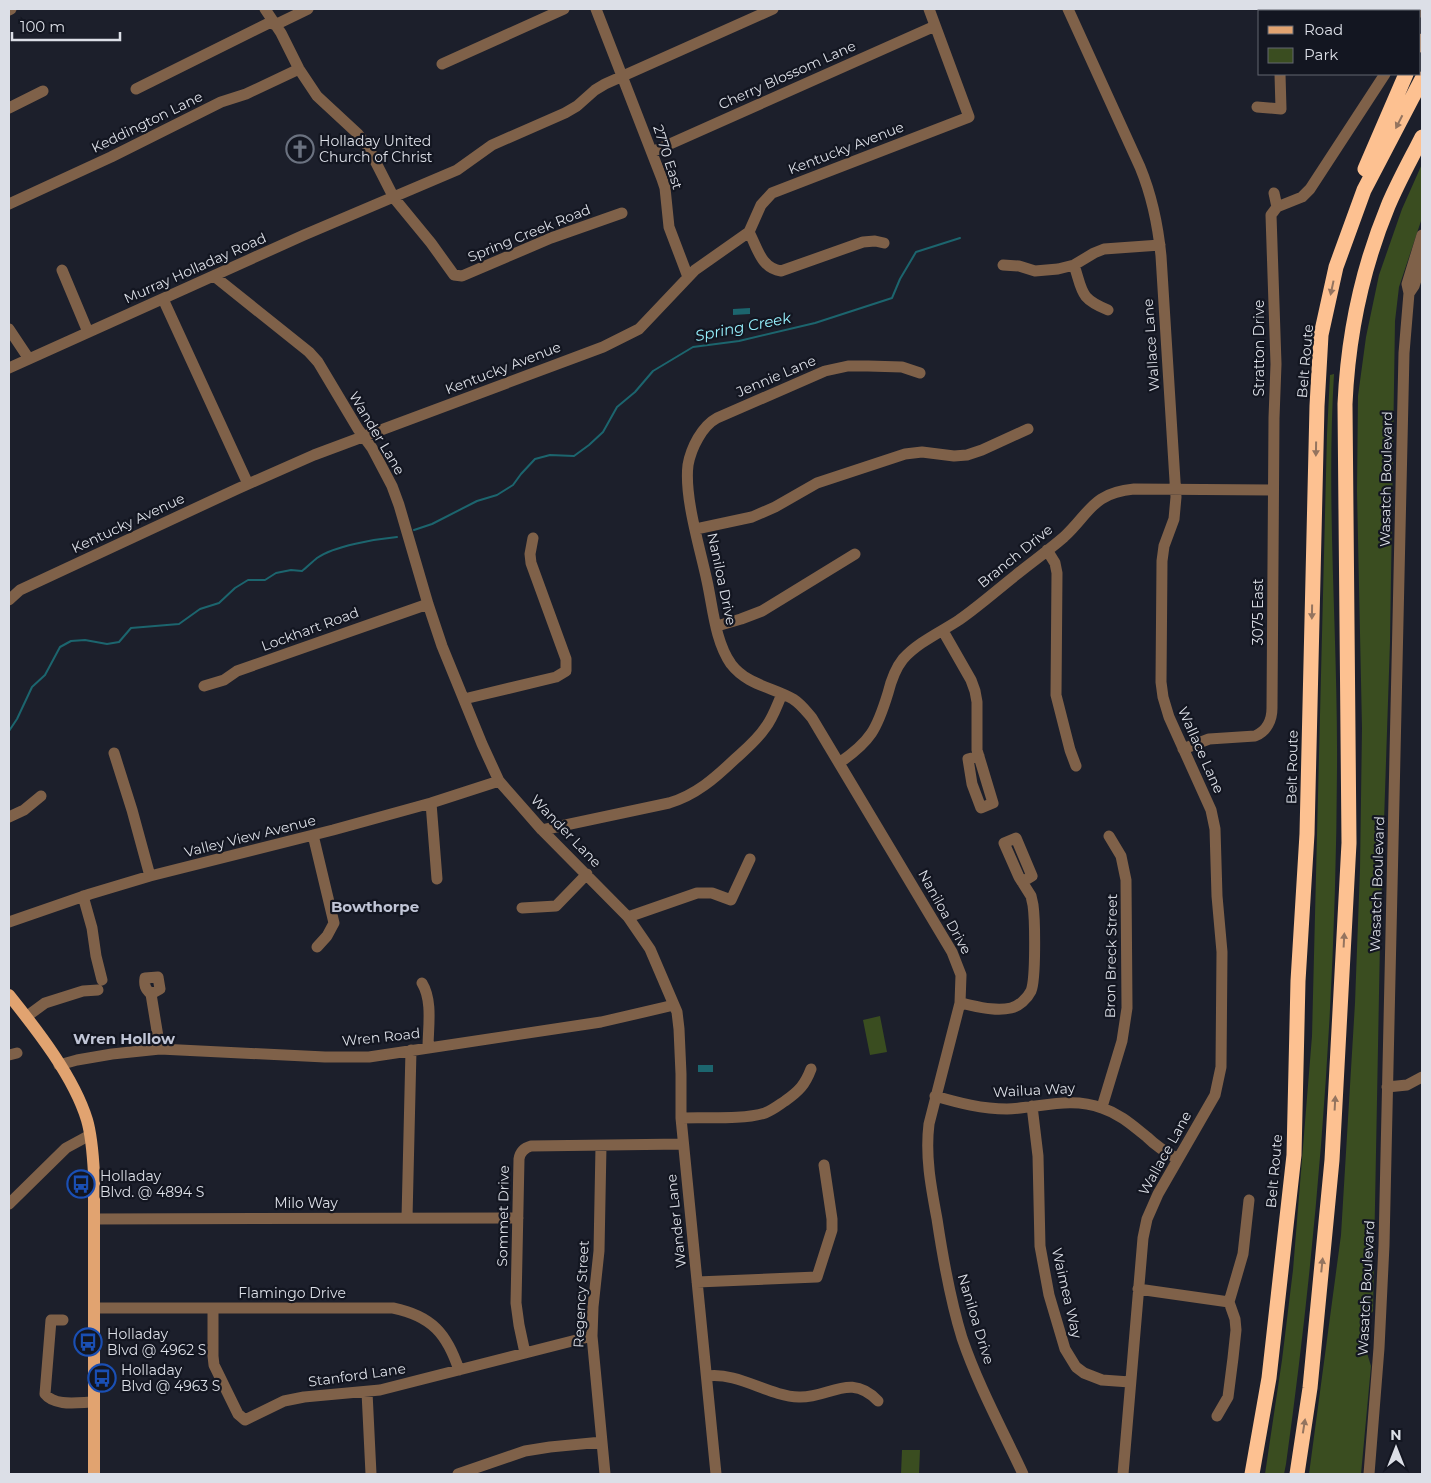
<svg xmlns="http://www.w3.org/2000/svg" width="1431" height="1483" viewBox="0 0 1431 1483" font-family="Montserrat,sans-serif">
  <rect width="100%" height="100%" fill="#1c1f2b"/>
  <path fill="#3a4d20" d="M1422 164V218L1399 287 1395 321 1390 642 1380 941 1373 1311 1360 1330 1371 1366 1361 1474H1309L1341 1235 1355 1003 1360 869 1362 728 1357 491 1358 396 1366 337 1379 275 1402 209Z
    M1334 374C1326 505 1338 637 1337 769 1336 1002 1318 1234 1286 1464L1284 1474H1265L1282 1360 1293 1270 1312 1036 1327 434 1330 375Z
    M880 1016 887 1052 870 1055 863 1020Z
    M902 1450H920L919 1474H901Z"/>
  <path fill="#1c656e" d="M750 308V314L733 315V309Z
    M698 1065H713V1072H698Z"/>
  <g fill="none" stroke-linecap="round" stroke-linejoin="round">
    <path stroke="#1c656e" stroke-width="2" d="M414 530 432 524 477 501 497 495 513 485 521 474 535 459 550 455 574 456 589 445 603 432 617 407 635 392 653 371 693 347 739 341 815 323 892 298 900 279 916 252 960 238
      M9 731 17 719 32 687 45 675 60 647 71 641 85 640 107 644 119 642 131 628 179 624 200 609 219 603 235 588 248 580H265L276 573 291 570 302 571C307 567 312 562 317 558 334 546 376 539 397 537"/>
    <path stroke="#7f6149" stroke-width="11" d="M265 9 281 33 299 69 317 96 358 134 368 147 394 198 431 243 454 275 462 276 551 238 622 213
      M596 9 662 179 665 188 669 227 688 277
      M1068 9 1140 167C1152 196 1158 225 1161 256L1176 497 1174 519 1164 546 1162 561 1161 682 1163 697 1169 717 1211 810 1215 829 1217 896 1222 952 1221 1067 1215 1095 1158 1194 1147 1219 1143 1238 1123 1474
      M1281 9V11
      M9 10 11 9
      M1420 12 1422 9
      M275 25 308 9
      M442 64 564 9
      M136 89 273 21
      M1257 107 1281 109 1280 74
      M9 108 43 91
      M652 152 935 26
      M1274 193 1277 207
      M9 204 111 157 221 102 246 94 299 69
      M749 232C758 249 761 268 781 271L863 242 875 241 884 243
      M1003 265 1019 266 1035 271 1058 269 1074 265 1094 253 1104 249 1160 245
      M1074 265C1083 292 1079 298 1108 310
      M62 270 88 332
      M214 276 309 352 318 362 358 429 372 448 392 486 399 505 428 604 442 646 482 744 499 781 542 830 628 917 650 949 677 1012 679 1029 681 1074V1118L716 1474
      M1410 292 1414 286 1422 261
      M163 299 248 484
      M9 329 29 359
      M9 368 304 235 457 170 492 145 565 113 577 106 595 90 605 84 773 9
      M920 373 902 367 868 366H848L825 371 717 418C702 426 691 448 688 465 684 497 700 548 707 581 713 608 715 641 731 664 747 685 772 687 793 699 801 704 806 711 812 718L952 952 961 975 960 1003 929 1124C925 1156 931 1187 937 1219 943 1259 950 1299 962 1338 978 1385 1002 1429 1023 1474
      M696 529 752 517 775 507 817 483 905 454 922 452 954 456 967 455 982 450 1028 429
      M1047 550 1055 563 1057 573 1056 695 1070 750 1076 766
      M9 600 20 590 237 489 314 455 603 347 639 329 695 270 749 232 761 205 772 193 969 117 929 9
      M717 626 741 619 762 611 855 554
      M943 631 971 680 975 691 977 702V750L993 803 981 808 972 784 968 759 979 756
      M204 686 224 680 237 671 428 604
      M464 699 556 677 566 671V659L531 563 530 554 533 538
      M1183 749 1209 739 1255 736C1267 731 1272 720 1272 708L1274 418 1276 364 1271 215 1277 207 1302 197 1310 189 1385 74
      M114 753 132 810 150 876
      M839 763C871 741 877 729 888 693 891 681 895 669 903 659 918 642 941 632 959 620 979 606 997 590 1016 575 1032 562 1049 550 1064 537 1090 513 1092 493 1134 489L1273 490
      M431 803 437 879
      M9 817 24 810 41 796
      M542 830 669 803C696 795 715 778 735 759 746 749 757 740 765 728 773 718 777 705 782 694
      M313 835 334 923 327 936 317 947
      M83 896 92 928 96 956 102 980
      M522 908 556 906 587 874
      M628 917 697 893H712L731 900 750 859
      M9 922 90 894 150 876 333 830 431 803 499 781
      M422 983C433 1001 428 1028 428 1048
      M151 994 160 989 158 977 145 978C144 985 145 989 151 994L160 1049
      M960 1003C976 1006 995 1012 1011 1008 1019 1006 1027 999 1031 991 1036 979 1035 919 1033 905L1031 896 1019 877 1004 843 1016 838 1032 876 1022 882
      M26 1017 45 1003 83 991 98 990
      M9 1055 17 1053
      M59 1065 77 1060 112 1054 160 1049 325 1057H369L601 1022 674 1005
      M1387 1087 1407 1085 1422 1077
      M935 1096C959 1103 982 1109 1007 1109 1040 1108 1070 1096 1102 1108 1120 1114 1132 1125 1147 1137 1156 1146 1167 1153 1178 1159
      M1032 1106 1038 1156 1040 1246 1049 1295 1065 1349 1076 1367 1084 1373 1102 1380 1130 1382
      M1102 1107 1122 1041 1127 1008 1126 880 1121 856 1109 836
      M681 1118C705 1117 743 1120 765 1113 773 1110 779 1105 785 1101 799 1091 805 1085 811 1069
      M601 1146 599 1251 593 1307 592 1336 605 1474
      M9 1204 66 1148 90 1135
      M407 1218 411 1050
      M94 1219 518 1218
      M697 1282 817 1277 832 1230V1219L824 1165
      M1138 1289 1229 1302
      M1229 1302 1243 1254 1249 1200
      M94 1308H393C432 1316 447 1334 459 1370
      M213 1308V1356L214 1365 238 1414 245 1420 284 1401 304 1397 380 1390 592 1336
      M63 1320H51L45 1394C55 1407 80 1402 94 1402
      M525 1353 519 1325 516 1303 519 1159C520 1152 524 1148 531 1146L683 1144
      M707 1376C739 1372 768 1396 799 1397 830 1398 850 1372 878 1401
      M367 1392 371 1474
      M1217 1416 1228 1397 1233 1358 1236 1330 1235 1319 1229 1302
      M458 1474 525 1451 550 1447 602 1442
      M1369 1474 1379 1348 1384 1245 1404 353 1409 293 1407 284 1422 235"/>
    <path stroke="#e1a370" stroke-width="12" d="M9 995C37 1030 74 1077 87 1120 92 1137 93 1156 94 1174V1474"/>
    <path stroke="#fdc191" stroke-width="15" d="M1420 45 1422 41
      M1365 169 1406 74
      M1252 1474 1269 1378 1294 1155 1298 981 1307 834 1317 406 1321 335 1336 267 1364 190 1422 79
      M1297 1474 1310 1388 1332 1160 1349 843 1345 404C1348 335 1362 269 1388 206 1398 182 1411 159 1422 137"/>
  </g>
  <defs><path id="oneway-solid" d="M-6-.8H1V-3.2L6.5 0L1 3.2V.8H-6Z" transform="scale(1.25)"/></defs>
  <g fill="#94745f">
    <use href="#oneway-solid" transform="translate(1399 122) rotate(117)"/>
    <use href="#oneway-solid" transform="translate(1332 288) rotate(102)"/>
    <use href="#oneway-solid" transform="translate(1316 449) rotate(91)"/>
    <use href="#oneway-solid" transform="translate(1312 612) rotate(91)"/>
    <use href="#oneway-solid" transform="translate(1344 940) rotate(-87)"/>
    <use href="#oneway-solid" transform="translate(1335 1103) rotate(-87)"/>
    <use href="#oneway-solid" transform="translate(1322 1265) rotate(-84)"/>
    <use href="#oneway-solid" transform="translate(1304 1426) rotate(-81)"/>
  </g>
  <defs>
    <g id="church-ring" transform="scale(1.4375)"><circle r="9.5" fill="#131621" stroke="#6b7280" stroke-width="1.5"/><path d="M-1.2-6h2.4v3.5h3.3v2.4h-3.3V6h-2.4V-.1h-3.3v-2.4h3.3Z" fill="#6b7280"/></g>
    <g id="bus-ring" transform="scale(1.4375)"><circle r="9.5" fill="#131621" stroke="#1a4fb4" stroke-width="1.5"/><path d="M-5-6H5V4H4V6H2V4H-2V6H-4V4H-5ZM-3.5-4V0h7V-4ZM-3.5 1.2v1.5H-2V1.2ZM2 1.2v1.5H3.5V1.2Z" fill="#1a4fb4"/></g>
  </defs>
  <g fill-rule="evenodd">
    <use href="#church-ring" x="300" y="149"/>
    <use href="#bus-ring" x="81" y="1184"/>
    <use href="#bus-ring" x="88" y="1342"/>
    <use href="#bus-ring" x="102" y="1378"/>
  </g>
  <g text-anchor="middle" stroke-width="4.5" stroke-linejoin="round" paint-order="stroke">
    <g font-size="14" fill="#dcdfe7" stroke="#131621">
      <text transform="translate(787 75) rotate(-24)" y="5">Cherry Blossom Lane</text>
      <text transform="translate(147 122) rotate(-26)" y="5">Keddington Lane</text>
      <text transform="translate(846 148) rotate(-21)" y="5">Kentucky Avenue</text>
      <text transform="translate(668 157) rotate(72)" y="5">2770 East</text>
      <text transform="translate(529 233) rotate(-22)" y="5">Spring Creek Road</text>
      <text transform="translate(195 268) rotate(-24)" y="5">Murray Holladay Road</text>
      <text transform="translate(1151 345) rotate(-94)" y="5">Wallace Lane</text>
      <text transform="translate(1259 348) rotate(-90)" y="5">Stratton Drive</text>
      <text transform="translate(1305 361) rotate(-85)" y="5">Belt Route</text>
      <text transform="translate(503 368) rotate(-21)" y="5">Kentucky Avenue</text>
      <text transform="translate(776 376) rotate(-23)" y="5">Jennie Lane</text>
      <text transform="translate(377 433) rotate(59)" y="5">Wander Lane</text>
      <text transform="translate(1386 479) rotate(-89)" y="5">Wasatch Boulevard</text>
      <text transform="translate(128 523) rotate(-25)" y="5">Kentucky Avenue</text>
      <text transform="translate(1015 556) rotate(-39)" y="5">Branch Drive</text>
      <text transform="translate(722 579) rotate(78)" y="5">Naniloa Drive</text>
      <text transform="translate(1258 612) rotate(-90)" y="5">3075 East</text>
      <text transform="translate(310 629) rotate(-20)" y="5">Lockhart Road</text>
      <text transform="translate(1201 750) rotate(66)" y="5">Wallace Lane</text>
      <text transform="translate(1292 767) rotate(-89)" y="5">Belt Route</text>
      <text transform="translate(566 831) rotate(46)" y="5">Wander Lane</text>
      <text transform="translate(250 836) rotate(-14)" y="5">Valley View Avenue</text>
      <text transform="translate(1377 884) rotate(-88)" y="5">Wasatch Boulevard</text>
      <text transform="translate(945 912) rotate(61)" y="5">Naniloa Drive</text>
      <text transform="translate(1111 956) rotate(-89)" y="5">Bron Breck Street</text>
      <text transform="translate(381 1037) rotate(-6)" y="5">Wren Road</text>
      <text transform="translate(1034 1090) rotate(-3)" y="5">Wailua Way</text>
      <text transform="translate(1165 1153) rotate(-61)" y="5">Wallace Lane</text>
      <text transform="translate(1274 1171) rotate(-85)" y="5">Belt Route</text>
      <text x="306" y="1208">Milo Way</text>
      <text transform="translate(503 1216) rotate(-89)" y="5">Sommet Drive</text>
      <text transform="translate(676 1221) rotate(-96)" y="5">Wander Lane</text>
      <text transform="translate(1366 1288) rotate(-87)" y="5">Wasatch Boulevard</text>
      <text x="292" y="1298">Flamingo Drive</text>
      <text transform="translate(1067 1293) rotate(77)" y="5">Waimea Way</text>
      <text transform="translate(581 1294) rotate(-87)" y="5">Regency Street</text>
      <text transform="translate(976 1319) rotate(73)" y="5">Naniloa Drive</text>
      <text transform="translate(357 1375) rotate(-8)" y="5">Stanford Lane</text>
    </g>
    <g font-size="14" fill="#dcdfe7" stroke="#131621" text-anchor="start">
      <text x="319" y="146">Holladay United<tspan x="319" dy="16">Church of Christ</tspan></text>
      <text x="100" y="1181">Holladay<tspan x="100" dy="16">Blvd. @ 4894 S</tspan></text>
      <text x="107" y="1339">Holladay<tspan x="107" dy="16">Blvd @ 4962 S</tspan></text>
      <text x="121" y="1375">Holladay<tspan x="121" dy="16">Blvd @ 4963 S</tspan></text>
    </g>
    <g font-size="15" font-style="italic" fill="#96f0fd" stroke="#131621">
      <text transform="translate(743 327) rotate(-11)" y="5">Spring Creek</text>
    </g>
    <g font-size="15" font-weight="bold" fill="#c0c5d6" stroke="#131621">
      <text x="375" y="912">Bowthorpe</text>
      <text x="124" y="1044">Wren Hollow</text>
    </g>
  </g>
  <rect width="1431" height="1483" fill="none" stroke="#dcdfe7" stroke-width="20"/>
  <rect x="1258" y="10" width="162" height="65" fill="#131621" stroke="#636670"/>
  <rect x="1268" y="26" width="25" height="8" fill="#e1a370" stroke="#636670"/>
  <text x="1304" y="35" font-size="15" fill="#dcdfe7">Road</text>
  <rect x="1268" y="48" width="25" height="15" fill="#3a4d20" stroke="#636670"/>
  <text x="1304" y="60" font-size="15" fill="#dcdfe7">Park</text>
  <g transform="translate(1396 1448)" stroke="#131621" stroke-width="4" paint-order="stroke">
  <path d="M0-4L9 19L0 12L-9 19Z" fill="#dcdfe7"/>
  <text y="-8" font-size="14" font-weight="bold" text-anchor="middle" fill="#dcdfe7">N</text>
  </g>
  <path d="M12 32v8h108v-8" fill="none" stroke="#dcdfe7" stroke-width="2.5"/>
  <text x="20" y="32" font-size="15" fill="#dcdfe7" stroke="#131621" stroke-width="4" paint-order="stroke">100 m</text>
</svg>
